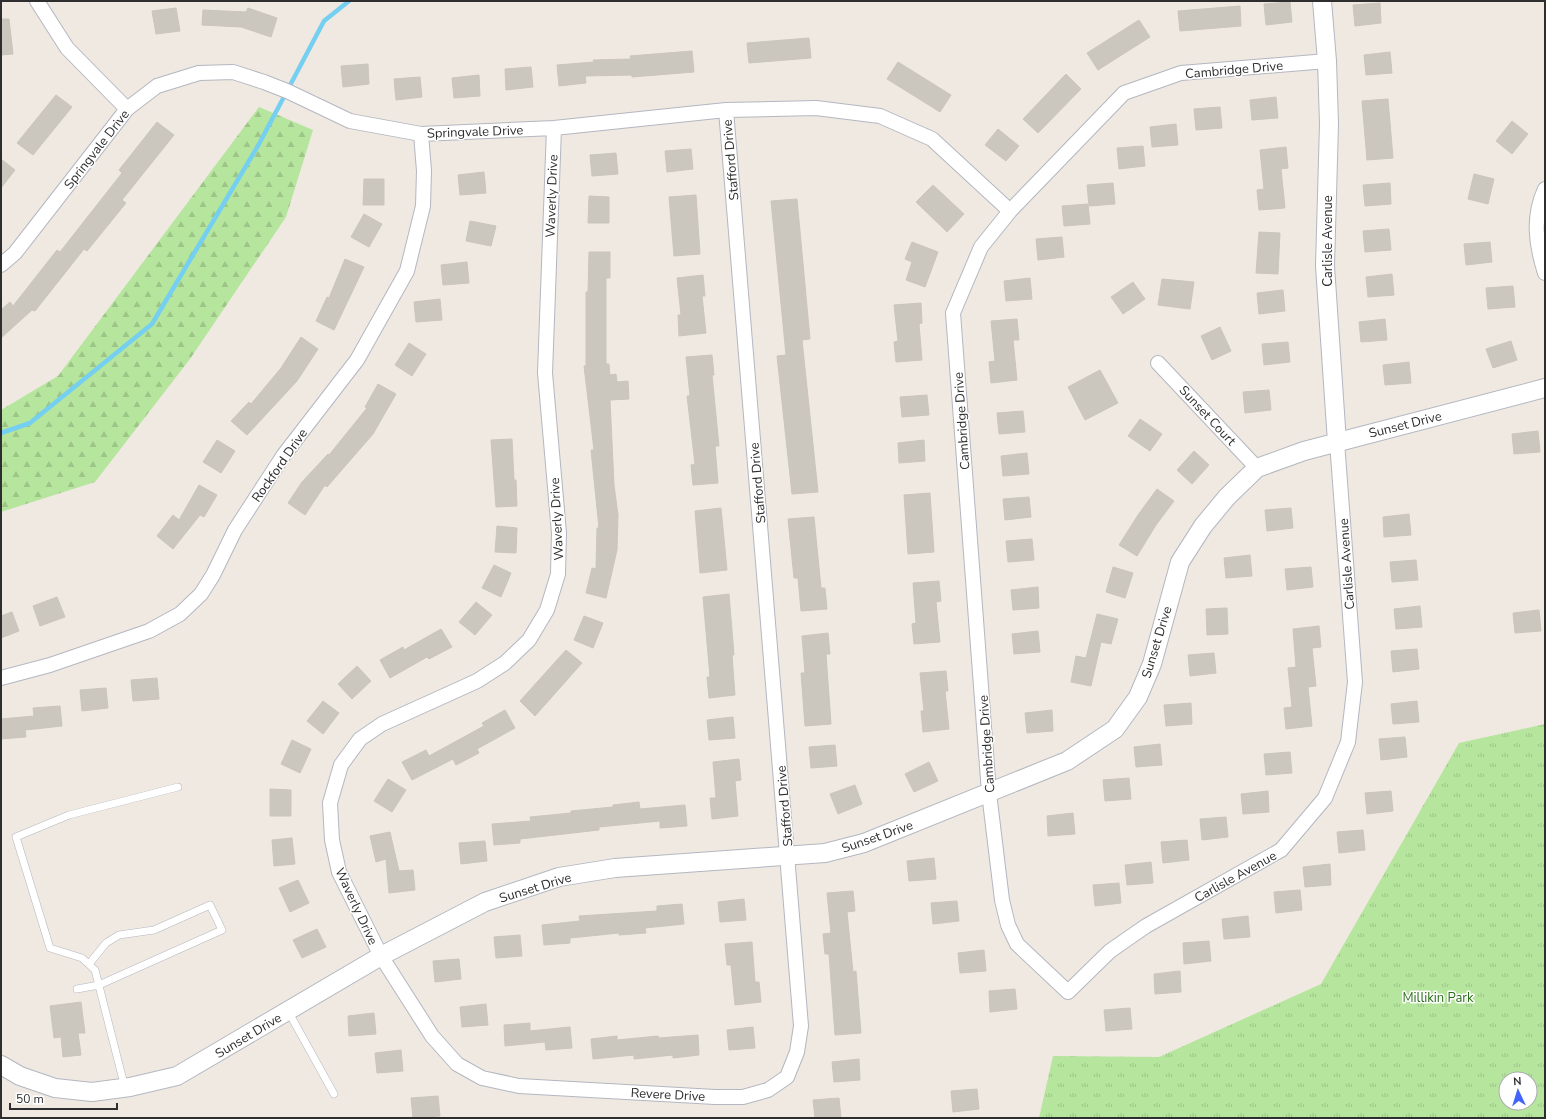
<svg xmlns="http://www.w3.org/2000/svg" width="1546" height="1119" viewBox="0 0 1546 1119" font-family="'Nunito Sans',sans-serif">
  <defs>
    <pattern id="forest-firs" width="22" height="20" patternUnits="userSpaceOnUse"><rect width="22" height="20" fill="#b6e59e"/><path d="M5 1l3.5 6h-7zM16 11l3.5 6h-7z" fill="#9dc588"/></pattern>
    <pattern id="park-tufts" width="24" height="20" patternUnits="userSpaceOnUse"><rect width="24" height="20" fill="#b6e59e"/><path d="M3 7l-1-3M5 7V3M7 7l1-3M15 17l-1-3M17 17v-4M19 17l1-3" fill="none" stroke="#9dc588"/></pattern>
  </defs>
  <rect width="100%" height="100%" fill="#efe9e1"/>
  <path fill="url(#forest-firs)" d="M259 107 313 130 286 217 190 359 95 482 1 512V410L58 376Z"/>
  <path fill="url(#park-tufts)" fill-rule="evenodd" d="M1545 724V1118H1039L1053 1056 1159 1057 1321 984 1459 743ZM1506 1079H1530V1103H1506Z"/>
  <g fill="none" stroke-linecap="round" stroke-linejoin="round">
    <path stroke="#75cff0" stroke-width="4.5" d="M1 433 30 423 152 324 259 144 324 21 349 1"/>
  </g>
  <path fill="#cbc7bf" stroke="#cbc5ba" d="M1290 2 1292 22 1266 25 1264 4Z
    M1380 3 1381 23 1355 26 1353 5Z
    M1240 6 1241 26 1180 31 1178 11Z
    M176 8 180 31 156 34 152 11Z
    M248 8 277 18 271 37 241 27 202 25 203 10 246 12Z
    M1 19H9L13 54 1 55Z
    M1139 20 1150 37 1098 70 1087 53Z
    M809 38 811 58 749 63 747 43Z
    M692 51 694 72 632 77V75L585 76 586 83 559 86 557 65 594 62 593 60 631 59 630 56Z
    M1390 52 1392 73 1366 75 1364 55Z
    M898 62 951 95 940 112 887 79Z
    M368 64 369 84 343 87 341 66Z
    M531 67 533 87 506 90 505 69Z
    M1066 74 1081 89 1038 133 1023 119Z
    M479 75 480 96 454 98 452 78Z
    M420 77 422 97 396 100 394 79Z
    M56 95 72 107 33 155 17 143Z
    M1276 97 1278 118 1252 120 1250 100Z
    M1388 99 1393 158 1367 160 1362 101Z
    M1220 107 1222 128 1196 130 1194 109Z
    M1512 121 1528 134 1512 154 1496 141Z
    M157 122 174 135 122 200 126 203 87 251 84 249 35 311 32 310 1 338V310L10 302 13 306 57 250 60 252 122 173 119 170Z
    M1176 124 1178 145 1152 147 1150 127Z
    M998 129 1019 146 1006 161 985 145Z
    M1143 146 1145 166 1119 169 1117 148Z
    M1286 147 1288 168 1281 169 1285 208 1259 210 1257 190 1264 189 1260 150Z
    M691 149 693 169 667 172 665 151Z
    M616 153 618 174 592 176 590 155Z
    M1 159 15 170 1 188Z
    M484 172 486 193 460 195 458 175Z
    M1474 174 1494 179 1488 204 1468 199Z
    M364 179H384V205H363Z
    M1113 183 1115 204 1089 206 1087 185Z
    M1390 183 1391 204 1365 206 1363 185Z
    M933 185 964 214 947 232 916 202Z
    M696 195 700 254 674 256 669 197Z
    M589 196 609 197V223H588Z
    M797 199 810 339 802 340 818 492 792 494 777 356 786 355 771 201Z
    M1088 204 1090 224 1064 226 1062 206Z
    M364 214 382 224 369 247 351 237Z
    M470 221 496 226 491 246 466 241Z
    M1389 229 1391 250 1365 252 1363 231Z
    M1259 232 1280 233 1278 274 1256 273Z
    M1062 237 1064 257 1038 260 1036 239Z
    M912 242 938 252 925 287 906 280 912 262 905 259Z
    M1490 242 1492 262 1466 265 1464 244Z
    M589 252H610V278H606V364H609L610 375 616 374 617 382 628 381 629 399 610 400 614 485 618 515 617 550 606 598 586 593 592 568 596 569 597 528H599L591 450H594L584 366H586V292H588Z
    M345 259 364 267 334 330 316 321 327 297 329 298Z
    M467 262 469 283 443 285 441 265Z
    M1392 274 1394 295 1368 297 1366 277Z
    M703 275 705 296H702L706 333 679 336 678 315H681L677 278Z
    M1030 278 1032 299 1006 301 1004 281Z
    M1162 279 1194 282 1190 309 1158 305Z
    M1133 282 1145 299 1123 314 1111 297Z
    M1513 286 1515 307 1488 309 1486 288Z
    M1283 290 1285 311 1259 314 1257 293Z
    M440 299 442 320 416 322 414 302Z
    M921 303 922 323 919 324 922 360 896 362 894 342 898 341 894 305Z
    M1017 319 1019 340H1013L1017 380 991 383 989 362 995 361 991 321Z
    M1385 319 1387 340 1361 342 1359 322Z
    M1220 327 1231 351 1212 360 1201 336Z
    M301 337 318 349 297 381 247 435 231 421 249 402 251 404 281 368Z
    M1511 341 1517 360 1493 368 1486 349Z
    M1288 342 1290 362 1264 365 1262 344Z
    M409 343 426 354 412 376 395 365Z
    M712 355 714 375H712L719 446H715L718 483 693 485 691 465 695 464 687 396H690L686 357Z
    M1409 362 1411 383 1385 385 1383 365Z
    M1100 370 1118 403 1085 420 1068 387Z
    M378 384 396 394 373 434 327 487 325 485 305 515 288 503 302 482 328 454 329 455 367 408 365 407Z
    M1269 390 1271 410 1245 413 1243 392Z
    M927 395 929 415 902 417 900 397Z
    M1023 411 1025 432 999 434 997 413Z
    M1140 419 1162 434 1150 451 1128 436Z
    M1538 431 1540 452 1514 454 1512 434Z
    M512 439 514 480H516L517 506 496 507 491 440Z
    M217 440 235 451 221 473 203 462Z
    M924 440 925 461 899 463 898 443Z
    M1194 451 1209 465 1192 484 1177 470Z
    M1027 453 1029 474 1003 476 1001 456Z
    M199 485 217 495 204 517 200 515 173 549 157 536 173 515 179 520Z
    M1157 489 1174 501 1156 525 1137 556 1119 545 1138 515Z
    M930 493 934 552 908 554 904 495Z
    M1029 497 1031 517 1005 520 1003 499Z
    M721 508 727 570 700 573 695 511Z
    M1291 508 1293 528 1267 531 1265 510Z
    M1409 514 1411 535 1384 537 1383 517Z
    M814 517 821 588H825L827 609 801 611 798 578H794L788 519Z
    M497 526 517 528 516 553 495 552Z
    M1032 539 1034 560 1008 562 1006 541Z
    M1250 555 1252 576 1226 578 1224 558Z
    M1416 560 1418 580 1392 582 1390 562Z
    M494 565 511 573 501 597 482 588Z
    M1113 567 1133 573 1125 598 1106 592Z
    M1311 567 1313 587 1287 590 1285 569Z
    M939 581 941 601 936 602 940 642 914 644 912 624 916 623 913 583Z
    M1038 587 1039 608 1013 610 1011 590Z
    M729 594 734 655H732L735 695 709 698 707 677H710L703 597Z
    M57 597 65 617 40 626 33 606Z
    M476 602 492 615 475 635 459 622Z
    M1420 606 1422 627 1396 629 1394 609Z
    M1227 608 1228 634 1207 635 1206 609Z
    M1539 610 1541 631 1515 633 1513 613Z
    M12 612 19 631 1 638V616Z
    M1097 614 1118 619 1111 644 1101 642 1091 686 1071 682 1076 656 1086 658Z
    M584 616 603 623 593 648 574 640Z
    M1319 626 1321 647 1312 648 1316 686 1308 687 1312 726 1286 729 1284 708 1292 707 1288 668 1296 667 1293 629Z
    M441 629 452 647 429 659 427 657 390 678 380 660 403 647 404 650Z
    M1038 631 1040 652 1014 654 1012 634Z
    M828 633 830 654H826L831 724 805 726 801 673H805L802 636Z
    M1417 649 1419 669 1393 672 1391 651Z
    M566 650 582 663 535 716 520 701Z
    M1214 653 1216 673 1190 676 1188 655Z
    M357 666 371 681 352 699 338 684Z
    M946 671 948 691H945L949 729 923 732 921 711H924L920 673Z
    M157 678 159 699 133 701 131 680Z
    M106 688 108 708 82 711 80 690Z
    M323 701 339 713 323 734 307 721Z
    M1417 701 1419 722 1393 724 1391 704Z
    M1191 703 1192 724 1166 726 1164 705Z
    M60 706 62 726 25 730 26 737 1 739V719L34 716 33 708Z
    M505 710 515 728 477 749 479 753 456 765 453 759 412 780 402 762 426 750 429 756 484 726 482 723Z
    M1052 710 1053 731 1027 733 1025 713Z
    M733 717 735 738 709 740 707 720Z
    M1405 737 1407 757 1381 760 1379 739Z
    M292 740 311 749 300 773 281 764Z
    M1160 744 1162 765 1136 767 1134 747Z
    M835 745 837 766 811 768 809 747Z
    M1290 752 1292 773 1266 775 1264 754Z
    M739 759 741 780 735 781 738 816 712 819 710 798H716L713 762Z
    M929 762 938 781 914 792 905 774Z
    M1129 778 1131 799 1105 801 1103 780Z
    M388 779 406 790 392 812 374 801Z
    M855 785 862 804 838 814 830 794Z
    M270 789 291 790V816H270Z
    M1268 791 1269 812 1243 814 1241 794Z
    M1391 791 1393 811 1367 814 1365 793Z
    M639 802 640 809 685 805 687 826 660 828V821L599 827V830L520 839V843L494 845 492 824 531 821 530 817 571 813V811L613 807V805Z
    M1073 813 1075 834 1048 836 1047 816Z
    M1226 817 1228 837 1202 840 1200 819Z
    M1363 830 1365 850 1339 853 1337 832Z
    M390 832 399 871 413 870 415 890 389 893 386 859 376 862 370 836Z
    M291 838H292L295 864 274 866 272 840Z
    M1187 840 1189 860 1163 863 1161 842Z
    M485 841 487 861 461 864 459 843Z
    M934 858 936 879 909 881 907 861Z
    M1151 862 1153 883 1127 885 1125 865Z
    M1330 864 1331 885 1305 887 1303 867Z
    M298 880 309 903 290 912 279 888Z
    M1119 883 1121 903 1095 906 1093 885Z
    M1300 890 1302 910 1276 913 1274 892Z
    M853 891 855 911 847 912 853 972 856 971 861 1033 835 1035 829 954H825L823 934 831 933 827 893Z
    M744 899 746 920 720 922 718 902Z
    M957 901 959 921 933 924 931 903Z
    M682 904 684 924 645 928 646 933 619 935V933L570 938V943L544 945 542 925 580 921 579 916 657 911V906Z
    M1248 916 1250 937 1224 939 1222 919Z
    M317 929 326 947 302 958 293 940Z
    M520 935 522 956 496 958 494 937Z
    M1209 941 1211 961 1184 964 1183 943Z
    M752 942 755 982H759L761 1002 735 1005 731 965H727L725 944Z
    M984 950 986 971 960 973 958 953Z
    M459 959 461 979 435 982 433 961Z
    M1180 971 1181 992 1155 994 1154 974Z
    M1015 989 1017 1009 990 1012 989 991Z
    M81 1002 85 1033H78L81 1055 63 1057 61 1037 54 1038 50 1006Z
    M486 1004 488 1025 462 1027 460 1007Z
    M1130 1008 1132 1029 1106 1031 1104 1010Z
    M374 1013 376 1034 349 1036 348 1016Z
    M530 1023V1031L570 1027 572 1048 546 1050 545 1042 505 1046 504 1025Z
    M753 1027 755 1048 729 1050 727 1030Z
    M698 1035 699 1055 673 1058V1055L634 1059V1055L593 1059 591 1039 617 1036V1040L658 1036 659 1038Z
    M401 1050 403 1071 377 1073 375 1053Z
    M859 1059 860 1080 834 1082 832 1062Z
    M977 1089 979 1109 953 1112 951 1091Z
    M438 1096 440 1116 413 1118 411 1098Z
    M839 1098 841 1118H815L813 1100Z"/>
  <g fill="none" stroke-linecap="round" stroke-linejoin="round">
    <g stroke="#b4b7c1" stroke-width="8">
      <path id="service" d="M77 989 99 985 222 930 210 905 154 930 119 935 106 943 89 964
        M288 1011 334 1094
        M125 1088 95 970 82 958 50 948 16 837 69 815 178 787"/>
    </g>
    <g stroke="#b4b7c1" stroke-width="16">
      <path id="minor" d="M37 1 67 48 127 109
        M1327 61 1181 73 1124 93 1010 211 981 247 953 313 989 793 1002 900 1008 925 1017 944 1068 992 1110 951 1146 926 1281 850 1325 798 1348 742 1355 682 1337 442
        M554 128 545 373 559 533 558 574 547 610 529 640 505 663 477 681 382 724 360 739 341 765 330 803 332 840 339 872 381 956 432 1036 457 1064 482 1078 519 1086 715 1097H743L768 1090 787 1077 797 1052 801 1026 726 110
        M1545 189C1532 217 1536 245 1545 273
        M1 265 15 253 127 109 157 86 199 73 233 72 264 82 287 91 350 121 421 134 554 128 726 110 816 108 880 116 932 139 1010 211
        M1158 363 1257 468
        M1 678 50 665 149 631 180 614 201 594 213 575 235 530 283 456 357 360 407 271 423 206 424 171 421 134"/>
    </g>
    <g stroke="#b4b7c1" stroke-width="20">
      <path id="tertiary" d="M1322 1 1327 61 1329 124 1325 266 1337 442
        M1 1065 20 1076 55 1088 92 1092 130 1087 177 1076 381 956 485 902 559 877 615 868 825 853 864 843 1067 761 1115 729 1138 697 1152 664 1180 562 1203 526 1227 497 1257 468 1304 451 1545 388"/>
    </g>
    <use href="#service" stroke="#fff" stroke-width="7"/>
    <use href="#minor" stroke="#fff" stroke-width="14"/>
    <use href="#tertiary" stroke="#fff" stroke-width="18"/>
  </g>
  <g text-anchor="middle" stroke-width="3" stroke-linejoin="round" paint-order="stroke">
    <g font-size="13" fill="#2e2e2e" stroke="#fff">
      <text transform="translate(1234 69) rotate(-5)" y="5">Cambridge Drive</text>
      <text transform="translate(475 131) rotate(-2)" y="5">Springvale Drive</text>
      <text transform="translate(96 149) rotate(-52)" y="5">Springvale Drive</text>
      <text transform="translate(730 160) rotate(-95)" y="5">Stafford Drive</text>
      <text transform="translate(551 196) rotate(-88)" y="5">Waverly Drive</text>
      <text transform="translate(1327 241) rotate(-90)" y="5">Carlisle Avenue</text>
      <text transform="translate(1208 415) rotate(47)" y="5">Sunset Court</text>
      <text transform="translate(961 421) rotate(-94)" y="5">Cambridge Drive</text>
      <text transform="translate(1405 424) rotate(-14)" y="5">Sunset Drive</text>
      <text transform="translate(279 465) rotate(-55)" y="5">Rockford Drive</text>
      <text transform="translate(757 483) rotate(-95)" y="5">Stafford Drive</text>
      <text transform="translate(556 519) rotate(-93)" y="5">Waverly Drive</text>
      <text transform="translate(1346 564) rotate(-94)" y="5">Carlisle Avenue</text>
      <text transform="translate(1156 642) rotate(-73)" y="5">Sunset Drive</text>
      <text transform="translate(986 744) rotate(-94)" y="5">Cambridge Drive</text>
      <text transform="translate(784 806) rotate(-95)" y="5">Stafford Drive</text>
      <text transform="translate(877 836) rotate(-19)" y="5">Sunset Drive</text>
      <text transform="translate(1235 876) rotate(-29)" y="5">Carlisle Avenue</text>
      <text transform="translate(535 887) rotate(-17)" y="5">Sunset Drive</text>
      <text transform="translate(357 906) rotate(65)" y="5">Waverly Drive</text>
      <text transform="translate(248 1035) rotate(-31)" y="5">Sunset Drive</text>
      <text transform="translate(668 1094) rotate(3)" y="5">Revere Drive</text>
    </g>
    <g font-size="13" fill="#2c6e1b" stroke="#fff">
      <text x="1438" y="1002">Millikin Park</text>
    </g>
  </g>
  <rect width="1546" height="1119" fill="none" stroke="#2e2e2e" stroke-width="4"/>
  <g transform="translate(1518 1091) rotate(356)"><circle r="19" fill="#ffffff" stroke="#ababab"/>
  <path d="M0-3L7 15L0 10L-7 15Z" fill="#4264fb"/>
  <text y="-6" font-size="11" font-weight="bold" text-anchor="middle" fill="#2e2e2e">N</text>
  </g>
  <path d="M10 1103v6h107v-6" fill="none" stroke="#2e2e2e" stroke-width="2"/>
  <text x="16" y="1103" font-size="12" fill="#2e2e2e" stroke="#ffffff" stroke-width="3" paint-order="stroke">50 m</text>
</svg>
